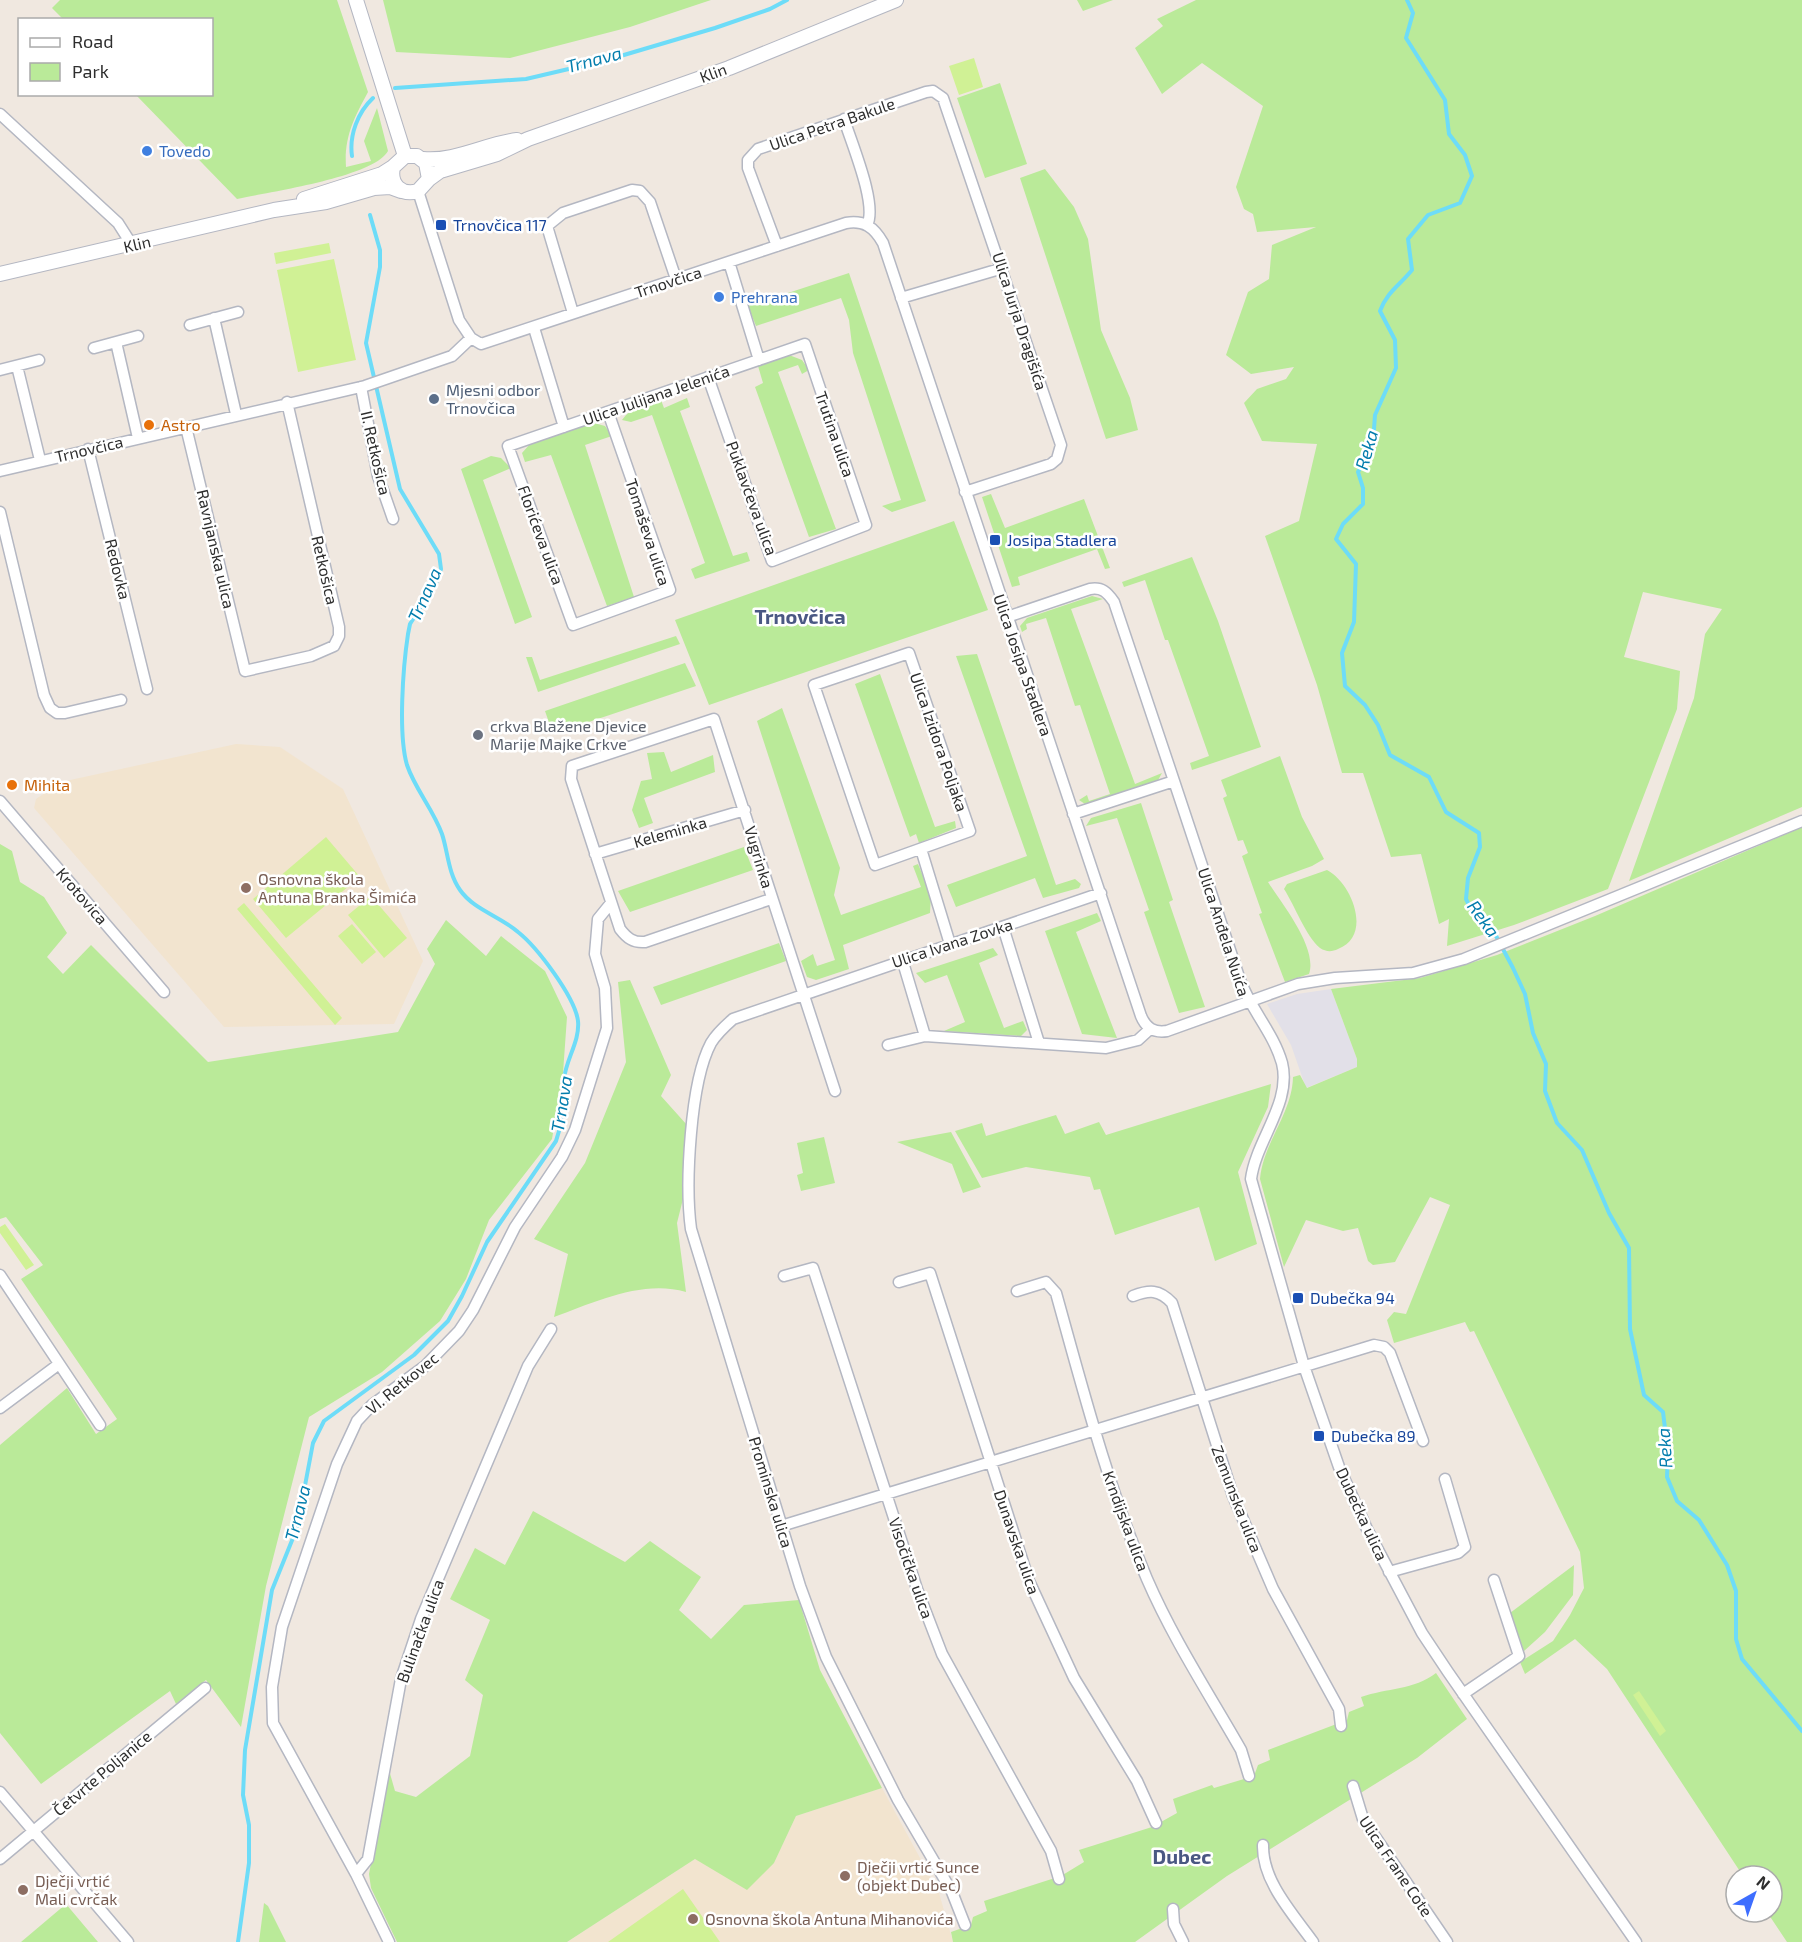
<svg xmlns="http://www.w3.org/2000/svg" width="1802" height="1942" viewBox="0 0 1802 1942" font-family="'Exo 2',sans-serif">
  <rect width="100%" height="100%" fill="#f0e8e0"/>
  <path fill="#e2e0e8" d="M1331 989 1357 1059V1067L1306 1088 1291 1045 1267 1004 1297 994Z"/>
  <path fill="#f2e4cf" d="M236 744 280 747 343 789 423 961 394 1024 224 1027 34 808 36 799 61 782Z
    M882 1788 939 1893 953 1942H567L695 1859 774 1863 796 1816Z"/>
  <path fill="#baea99" d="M60 0H337L368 92C354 118 344 137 346 167L371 161 364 141 377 108 388 151C374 177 269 192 237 199L136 95 212 94V20L63 19 52 8Z
    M383 0H711L630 27 510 58 396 52Z
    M1077 0H1113L1083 11Z
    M1196 0H1802V807L1629 881 1694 698 1705 634 1722 609 1643 592 1624 657 1680 671 1677 709 1608 889 1514 925 1447 946 1449 919 1439 924 1421 854 1391 857 1363 773H1342L1317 685 1265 536 1299 521 1317 444 1262 441 1244 403 1257 389 1286 379 1294 367 1251 374 1226 355 1248 292 1269 279 1272 245 1316 227 1257 232 1253 214 1244 209 1236 187 1263 106 1202 63 1162 94 1135 48 1163 26 1157 19Z
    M1000 83 1027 164 985 178 957 98Z
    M1045 169 1074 207 1088 239 1101 330 1130 398 1138 430 1106 439 1020 178Z
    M849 273 926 501 892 512 882 506 901 500 853 353 849 320 841 298 756 326 748 306Z
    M789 355 802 360 809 370 802 374 798 365 778 372 836 529 809 537 755 387 763 383 758 366Z
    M687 398 690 407 680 411 733 556 747 552 750 561 695 579 691 569 705 563 652 415 631 422 622 420C631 407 646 403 661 400L664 408Z
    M594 423 605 426 612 436 585 445 634 597 607 606 551 455 525 462 522 453 530 444Z
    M491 456 501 458 511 468 483 480 532 617 515 624 461 469Z
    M991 494 1005 528 1084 499 1110 568 1105 569 1097 549 1018 577 1020 585 1012 587 982 497Z
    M954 521 988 610 709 705 675 620Z
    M1192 557 1218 621 1261 747 1192 770 1190 763 1209 756 1168 640H1165L1145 580 1124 587 1122 582Z
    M1092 596 1103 599 1071 609 1135 784 1162 773 1157 782 1085 804 1079 800 1087 795 1089 801 1110 794 1080 705 1075 706 1046 618 1026 624 1027 629 1022 632 1020 626 1027 618Z
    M676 636 680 644 538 692 526 657H532L540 680Z
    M977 654 1056 885 1075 879 1081 884 1079 888 1043 898 1035 878 956 907 947 885 1027 856 956 656Z
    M685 663 696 686 553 734 545 711Z
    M880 674 935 827 955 821 956 828 919 843 916 834 910 837 855 684Z
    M782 708 840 868 834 895 841 915 921 887 913 866 918 864 931 895 930 913 843 945 849 969 816 980 807 977 801 961 813 954 817 966 835 960 757 721Z
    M664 752 671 772 713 755 715 772 644 798 653 823 639 828 632 810 641 781 652 779 647 753Z
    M1280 756 1302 817 1324 859 1312 866 1268 882C1282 904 1318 948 1309 974L1285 982 1259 914 1262 913 1242 856 1248 853 1243 840 1238 841 1223 798 1227 796 1221 780Z
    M1141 803 1173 900 1169 902 1205 1007 1179 1013 1144 912 1149 910 1117 818 1086 826 1091 818Z
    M1802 827V1942H1787L1767 1912H1772V1876H1743L1607 1669 1575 1639 1525 1674 1520 1662 1553 1641 1570 1615 1584 1588 1580 1552 1474 1331 1470 1332 1465 1322 1394 1343 1387 1320 1394 1312 1406 1314 1450 1205 1430 1197 1395 1262 1373 1265 1368 1261 1358 1228 1343 1231 1306 1220 1284 1267 1260 1179C1263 1143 1292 1114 1293 1077L1300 1075 1307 1088 1357 1067V1059L1331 989 1420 978 1497 955 1595 916Z
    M0 844 12 851 20 882 44 897 67 933 47 957 63 974 91 945 208 1062 398 1032 435 964 427 949 446 920 486 956 501 936 545 971 567 1017 563 1073 552 1139 489 1220 466 1279 440 1321 382 1372 309 1417 266 1586 241 1727 206 1680 176 1704 170 1691 41 1784 0 1733V1445L67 1388 96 1434 117 1419 21 1279 43 1265 6 1217 0 1219Z
    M744 847 753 870 630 912 618 891Z
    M1327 870C1352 883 1373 936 1338 949 1332 952 1326 952 1320 948 1305 935 1295 906 1284 889L1287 884Z
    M1097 913 1101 921 1076 932 1117 1038 1082 1034 1045 931Z
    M779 943 786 961 661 1005 653 987Z
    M993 948 998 955 979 963 1004 1028 1023 1021 1027 1030 1021 1036 944 1031 965 1022 947 975 925 983 916 973Z
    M630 980 671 1075 661 1096 687 1125 686 1187 677 1223 686 1292C643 1279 595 1302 554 1317L568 1254 534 1239 585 1163 626 1062 618 982Z
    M1271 1084 1268 1107 1238 1172 1257 1244 1215 1261 1199 1207 1115 1235 1100 1189 1094 1190 1090 1177 1026 1167 982 1178 955 1131 982 1123 986 1136 1056 1115 1065 1134 1099 1122 1106 1135Z
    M951 1132 981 1187 963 1193 952 1164 897 1142Z
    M824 1137 835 1183 801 1191 797 1175 803 1173 797 1143Z
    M533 1511 625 1562 650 1541 701 1577 679 1610 711 1639 744 1605 799 1600 820 1670 882 1788 796 1816 774 1863 747 1890 695 1859 567 1942H397L371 1888 369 1874 389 1770 395 1791 416 1797 470 1756 483 1695 465 1680 490 1620 450 1599 475 1548 505 1565Z
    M1574 1565 1573 1595 1545 1632 1524 1651 1510 1613Z
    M1436 1673 1467 1719 1417 1758 1227 1876 1135 1942H953L951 1932 971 1925 973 1917 987 1911 984 1901 1061 1876 1084 1862 1079 1850 1152 1827 1177 1813 1173 1799 1212 1785 1214 1788 1254 1776 1258 1765 1270 1760 1268 1750 1347 1720 1349 1712 1364 1706 1361 1697C1387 1688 1414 1690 1436 1673Z
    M264 1903 268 1906 286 1942H259Z
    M66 1904 98 1942H21Z"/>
  <path fill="#d0f195" d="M974 58 983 87 959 95 949 66Z
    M329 243 331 253 276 264 274 253Z
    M334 259 356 360 298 372 277 270Z
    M326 837 360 877 286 938 253 899Z
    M371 896 407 938 384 958 348 915Z
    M244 903 342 1018 335 1025 237 909Z
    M352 924 376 952 362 964 338 936Z
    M5 1224 34 1265 26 1270 0 1233V1227Z
    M1639 1691 1666 1731 1660 1736 1633 1695Z
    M683 1889 720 1942H608Z"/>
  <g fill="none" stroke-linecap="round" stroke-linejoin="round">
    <path stroke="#6ddcf8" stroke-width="4" d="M1407 0 1413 13 1406 38 1445 100 1449 134 1465 155 1472 176 1460 203 1428 215 1408 239 1412 270C1399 286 1387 292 1380 311L1395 340 1396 368 1375 415 1373 443 1358 472 1363 488V504L1343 524 1336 539 1356 564 1354 622 1342 653 1345 686 1365 705 1378 725 1390 755 1429 777 1446 812 1479 833 1480 847 1468 878 1466 899 1472 911 1495 934 1513 968 1525 994 1533 1033 1546 1064 1545 1091 1557 1123 1582 1150 1609 1213 1629 1248 1630 1329 1644 1395 1663 1412 1668 1453 1667 1477 1677 1501 1699 1520 1727 1565 1736 1591V1639L1742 1659 1802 1731
      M395 88 526 79 607 60 715 28 770 9 787 0
      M352 156C349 135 358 112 373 98
      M238 1942 249 1863V1825L243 1795 245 1750 272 1590 297 1528 313 1443 324 1421 414 1355 448 1321 462 1296 487 1242 556 1141C564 1119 561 1101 564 1079 566 1059 580 1041 578 1021 575 997 537 947 518 932 500 916 474 910 460 890 448 873 448 852 442 834 433 809 415 789 407 765 398 734 403 667 408 634L410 624 436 583 441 569 439 554 400 489 366 343 380 267V250L370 215"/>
    <g stroke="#b4b7c2" stroke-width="13">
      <path id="minor" d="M0 114 118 223 132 245
        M844 119C851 142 878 205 867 225
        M418 191 459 320 471 338 481 344 846 223C864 220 874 227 883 243L1141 1016C1146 1028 1154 1033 1167 1031L1298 984 1335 978 1413 973 1464 959 1802 821
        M777 246 748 168V160L758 149 926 92 933 91 943 98 1061 445 1057 459 1051 464 965 492
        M729 262 759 360
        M901 298 1003 268
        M573 313 547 226 563 213 632 190 640 191 650 202 676 279
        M214 318 236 414
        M190 325 238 312
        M534 328 564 427
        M116 342 138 438
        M94 348 138 336
        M17 366 40 460
        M0 370 39 360
        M361 387 378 476 393 519
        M608 412 670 590 573 625 508 446 805 344 866 525 772 561 708 377
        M186 427 245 671 311 656 334 646 339 636V627L287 402
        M88 449 147 689
        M0 471 365 386 452 356 471 338
        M0 512 44 695 50 708 57 713H65L121 700
        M1007 617 1090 589C1102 587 1107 592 1114 602L1174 781
        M909 653 970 831 875 865 814 685Z
        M0 801 164 992
        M1073 814 1174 781 1240 980C1251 1010 1273 1032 1282 1063 1292 1103 1256 1140 1251 1179L1304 1366 1339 1467 1367 1529 1422 1633 1448 1672 1636 1942
        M921 849 950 944
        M595 854 745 810
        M771 899 645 942C633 943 627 938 620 929L571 779 572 766 714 719 835 1091
        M1003 927 1039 1043
        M902 959 925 1036
        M888 1045 925 1036 1106 1048 1138 1040 1150 1029
        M0 1275 100 1425
        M784 1276 813 1268 917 1589 942 1654 1051 1851 1059 1879
        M899 1282 930 1273 1029 1581 1074 1678 1137 1781 1156 1823
        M1017 1291 1046 1282 1056 1293C1083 1390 1108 1487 1147 1579 1173 1639 1209 1694 1241 1750L1249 1776
        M1133 1296C1149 1290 1159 1289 1172 1303L1233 1496 1273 1589 1339 1709 1341 1726
        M0 1408 59 1364
        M781 1526 1374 1345 1384 1347 1390 1353 1423 1441
        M1389 1572 1458 1553 1465 1547 1445 1479
        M1463 1694 1519 1656 1494 1580
        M1353 1786 1363 1819 1447 1942
        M0 1792 128 1942
        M1263 1845C1262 1881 1293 1914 1313 1942
        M0 1859 205 1688
        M356 1874 368 1859 401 1679 421 1619 528 1366 551 1329
        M1173 1909 1174 1924 1183 1942
        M965 1925 952 1892 898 1800 826 1657 800 1586 691 1229C685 1185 690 1082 711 1043 717 1033 725 1026 733 1019L1101 893
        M389 1942 356 1874 273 1723 272 1687 282 1627 337 1464 357 1421 372 1405 425 1366 459 1331 473 1310 515 1227 562 1157 575 1130 607 1028 605 988 595 954 598 919 611 903"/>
    </g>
    <g stroke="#b4b7c2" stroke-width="16">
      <path id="tertiary" d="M356 0 405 156
        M423 159C455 162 485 144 517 140
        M429 179 426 163 417 156H405L393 167C389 185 402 196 418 191L429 179 440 171 497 154 528 139 729 68 896 0
        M304 199 382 174 393 167
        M0 274 274 210 326 202 374 188 390 187 401 191"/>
    </g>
    <use href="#minor" stroke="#fff" stroke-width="10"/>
    <use href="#tertiary" stroke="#fff" stroke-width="14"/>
  </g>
  <g fill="#3f7fe0" stroke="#fff" stroke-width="2">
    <circle cx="147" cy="151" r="6"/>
    <circle cx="719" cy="297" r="6"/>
  </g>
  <g fill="#1a4fb4" stroke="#fff" stroke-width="2">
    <rect x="435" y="219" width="12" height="12" rx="3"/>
    <rect x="989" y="534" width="12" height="12" rx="3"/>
    <rect x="1292" y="1292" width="12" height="12" rx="3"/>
    <rect x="1313" y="1430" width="12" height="12" rx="3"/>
  </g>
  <circle fill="#5c6f8a" stroke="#fff" stroke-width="2" cx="434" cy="399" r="6"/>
  <g fill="#e8710a" stroke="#fff" stroke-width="2">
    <circle cx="149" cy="425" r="6"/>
    <circle cx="12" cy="785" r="6"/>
  </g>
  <circle fill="#6b7280" stroke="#fff" stroke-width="2" cx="478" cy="735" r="6"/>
  <g fill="#8d6e63" stroke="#fff" stroke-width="2">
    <circle cx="246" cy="888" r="6"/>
    <circle cx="845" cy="1876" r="6"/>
    <circle cx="23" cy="1890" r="6"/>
    <circle cx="693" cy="1919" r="6"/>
  </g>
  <g text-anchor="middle" stroke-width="5" stroke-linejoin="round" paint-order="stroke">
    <g font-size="16" fill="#2e2e2e" stroke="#fff">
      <text transform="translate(713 73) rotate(-20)" y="6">Klin</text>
      <text transform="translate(832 124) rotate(-19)" y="6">Ulica Petra Bakule</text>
      <text transform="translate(137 244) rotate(-13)" y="6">Klin</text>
      <text transform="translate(668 282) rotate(-18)" y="6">Trnovčica</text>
      <text transform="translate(1020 321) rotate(72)" y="6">Ulica Jurja Dragišića</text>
      <text transform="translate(656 395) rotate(-19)" y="6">Ulica Julijana Jelenića</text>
      <text transform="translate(835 434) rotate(71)" y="6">Trutina ulica</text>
      <text transform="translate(89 449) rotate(-13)" y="6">Trnovčica</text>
      <text transform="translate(376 453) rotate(77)" y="6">II. Retkošica</text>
      <text transform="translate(752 498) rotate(70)" y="6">Puklavčeva ulica</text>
      <text transform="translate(648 532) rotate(72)" y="6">Tomaševa ulica</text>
      <text transform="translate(541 535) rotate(70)" y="6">Florićeva ulica</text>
      <text transform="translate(216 549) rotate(77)" y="6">Ravnjanska ulica</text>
      <text transform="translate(118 569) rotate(76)" y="6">Redovka</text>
      <text transform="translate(325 570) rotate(77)" y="6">Retkošica</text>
      <text transform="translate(1023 665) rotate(71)" y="6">Ulica Josipa Stadlera</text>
      <text transform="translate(939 742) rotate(71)" y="6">Ulica Izidora Poljaka</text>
      <text transform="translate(670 832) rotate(-16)" y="6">Keleminka</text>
      <text transform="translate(759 857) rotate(73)" y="6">Vugrinka</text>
      <text transform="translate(82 896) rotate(49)" y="6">Krotovica</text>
      <text transform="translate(1224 932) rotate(72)" y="6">Ulica Anđela Nuića</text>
      <text transform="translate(952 943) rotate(-18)" y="6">Ulica Ivana Zovka</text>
      <text transform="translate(402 1383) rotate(-39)" y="6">VI. Retkovec</text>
      <text transform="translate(771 1492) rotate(73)" y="6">Prominska ulica</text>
      <text transform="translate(1237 1499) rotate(69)" y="6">Zemunska ulica</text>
      <text transform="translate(1362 1514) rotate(65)" y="6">Dubečka ulica</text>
      <text transform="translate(1126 1521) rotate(70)" y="6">Krndijska ulica</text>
      <text transform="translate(1017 1542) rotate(71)" y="6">Dunavska ulica</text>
      <text transform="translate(911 1568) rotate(71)" y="6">Visočička ulica</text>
      <text transform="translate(420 1631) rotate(-70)" y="6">Bulinačka ulica</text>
      <text transform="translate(102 1773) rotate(-40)" y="6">Četvrte Poljanice</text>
      <text transform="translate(1396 1866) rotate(56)" y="6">Ulica Frane Cote</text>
    </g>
    <g font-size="16" fill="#366cbe" stroke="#fff" text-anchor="start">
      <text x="159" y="157">Tovedo</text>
      <text x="731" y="303">Prehrana</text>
    </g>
    <g font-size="16" fill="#164399" stroke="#fff" text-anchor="start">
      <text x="453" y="231">Trnovčica 117</text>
      <text x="1007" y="546">Josipa Stadlera</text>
      <text x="1310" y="1304">Dubečka 94</text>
      <text x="1331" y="1442">Dubečka 89</text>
    </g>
    <g font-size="16" fill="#4e5e75" stroke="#fff" text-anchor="start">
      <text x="446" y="396">Mjesni odbor<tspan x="446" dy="18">Trnovčica</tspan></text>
    </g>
    <g font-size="16" fill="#c56008" stroke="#fff" text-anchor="start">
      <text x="161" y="431">Astro</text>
      <text x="24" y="791">Mihita</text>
    </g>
    <g font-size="16" fill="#5b616d" stroke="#fff" text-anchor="start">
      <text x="490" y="732">crkva Blažene Djevice<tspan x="490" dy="18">Marije Majke Crkve</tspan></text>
    </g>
    <g font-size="16" fill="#785e54" stroke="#fff" text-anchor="start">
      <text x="258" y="885">Osnovna škola<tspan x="258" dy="18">Antuna Branka Šimića</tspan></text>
      <text x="857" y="1873">Dječji vrtić Sunce<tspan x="857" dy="18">(objekt Dubec)</tspan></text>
      <text x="35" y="1887">Dječji vrtić<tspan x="35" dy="18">Mali cvrčak</tspan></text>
      <text x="705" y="1925">Osnovna škola Antuna Mihanovića</text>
    </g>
    <g font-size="18" font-style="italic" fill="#037dad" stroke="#fff">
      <text transform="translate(594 60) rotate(-15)" y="6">Trnava</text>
      <text transform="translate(1367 450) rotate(-74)" y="6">Reka</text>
      <text transform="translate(425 595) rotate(-66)" y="6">Trnava</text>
      <text transform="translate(1483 919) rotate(54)" y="6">Reka</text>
      <text transform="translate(562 1104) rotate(-81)" y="6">Trnava</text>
      <text transform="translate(1665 1448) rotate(-94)" y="6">Reka</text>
      <text transform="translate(298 1513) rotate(-76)" y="6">Trnava</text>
    </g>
    <g font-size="20" font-weight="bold" fill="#4a5883" stroke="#fff">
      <text x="800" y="624">Trnovčica</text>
      <text x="1182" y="1864">Dubec</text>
    </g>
  </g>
  <rect x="18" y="18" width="195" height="78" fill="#ffffff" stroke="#ababab" stroke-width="1.5"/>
  <rect x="30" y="38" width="30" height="9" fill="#ffffff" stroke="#ababab" stroke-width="1.5"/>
  <text x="72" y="48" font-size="18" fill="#2e2e2e">Road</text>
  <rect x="30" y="63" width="30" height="18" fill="#baea99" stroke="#ababab" stroke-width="1.5"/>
  <text x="72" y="78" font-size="18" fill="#2e2e2e">Park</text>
  <g transform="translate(1754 1894) rotate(40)"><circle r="28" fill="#ffffff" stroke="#ababab" stroke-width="1.5"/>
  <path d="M0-4.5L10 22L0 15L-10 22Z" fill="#3e6eff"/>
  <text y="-9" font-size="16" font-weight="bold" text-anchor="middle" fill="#2e2e2e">N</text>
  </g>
</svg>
